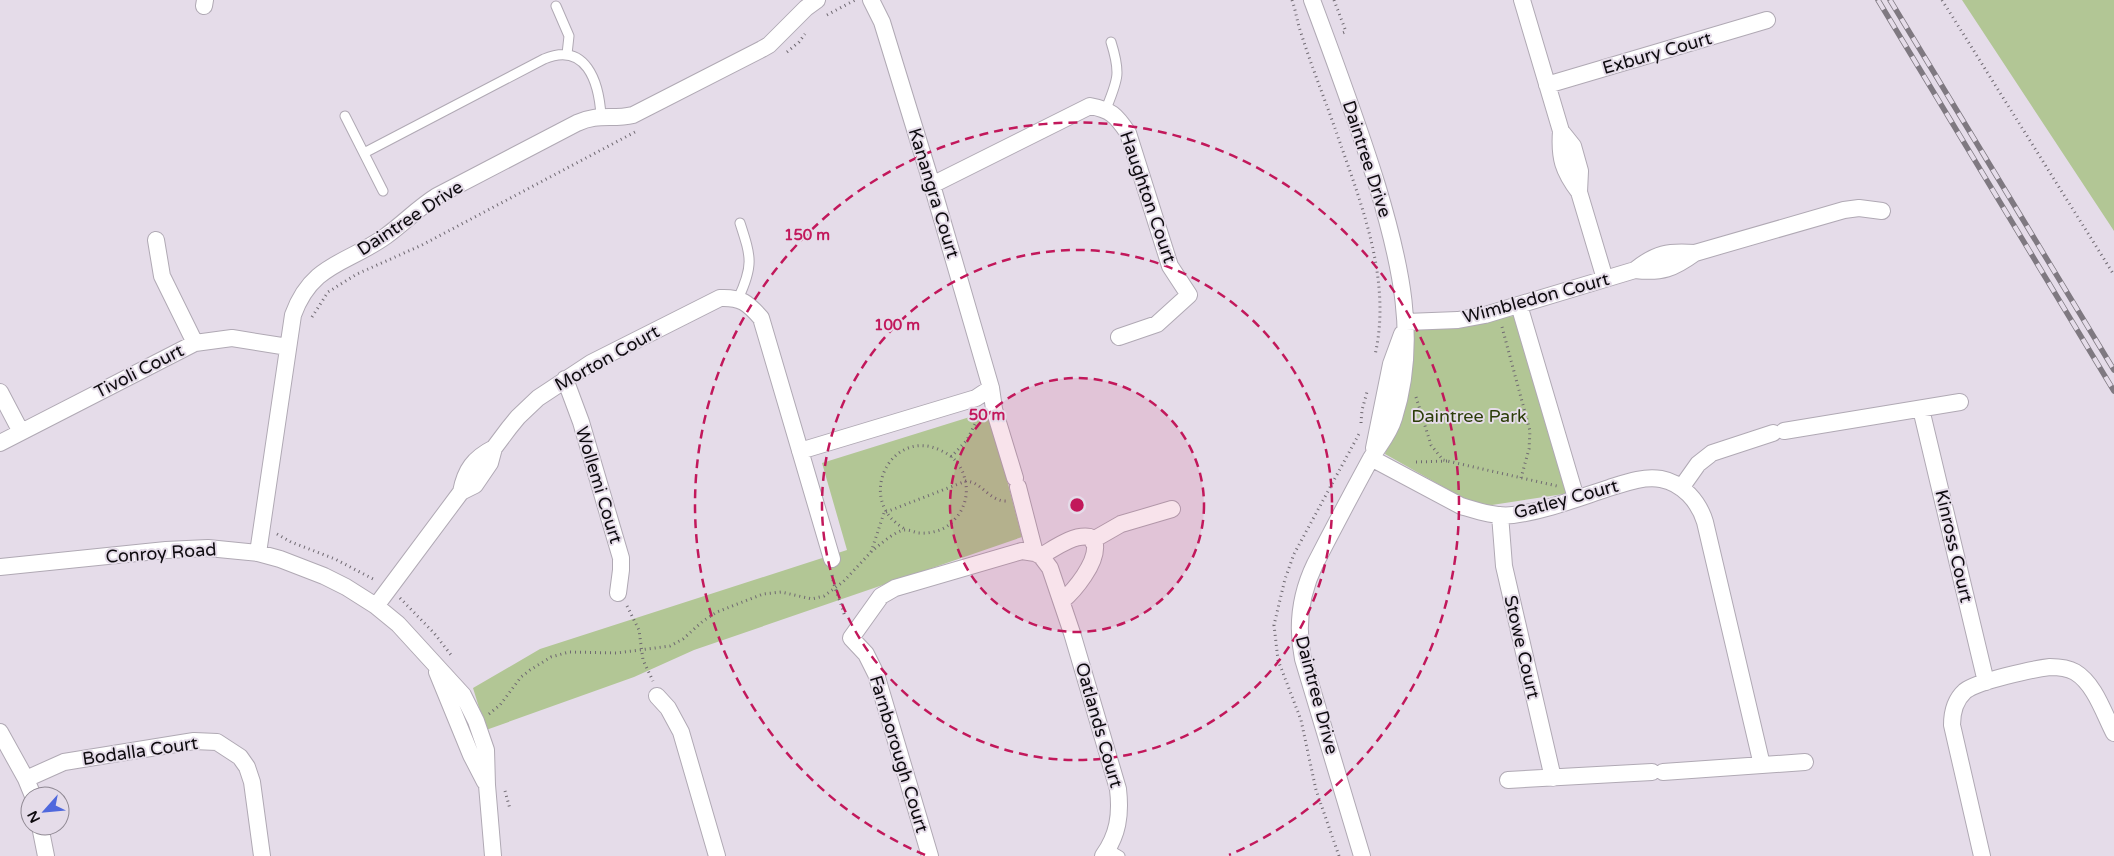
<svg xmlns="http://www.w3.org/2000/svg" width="2114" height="856" viewBox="0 0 2114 856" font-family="'Varela Round',sans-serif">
  <rect width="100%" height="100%" fill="#e5dce9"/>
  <path fill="#b2c695" d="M1962 0H2114V231Z
    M1514 316 1570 493 1479 507 1385 454 1414 328Z
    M989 411 1022 537 694 650 634 677 486 730 473 688 540 649 847 550 822 463Z"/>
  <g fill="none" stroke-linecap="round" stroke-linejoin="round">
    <g stroke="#b0a9b4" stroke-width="11">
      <path id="lane" d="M556 6 569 36 567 54
        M1106 109C1118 79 1121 74 1111 42
        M345 116 383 191
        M364 153 544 59C586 41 599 82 601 116
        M738 299C754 265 751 257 740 223
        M1108 849 1120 856"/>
    </g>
    <g stroke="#b0a9b4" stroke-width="18">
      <path id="street" d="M871 0 882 22 932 185 991 388 994 409 1015 478
        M1312 0C1335 62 1358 123 1377 185 1400 261 1419 340 1394 418 1389 435 1378 446 1370 460 1351 495 1333 529 1315 564 1300 595 1296 625 1303 659L1362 856
        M1522 0 1561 131 1573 146 1580 171 1579 192 1605 279
        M204 6 205 0
        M1547 85 1767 20
        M1561 131C1559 158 1563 171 1579 192
        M932 185 1090 106C1111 110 1116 115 1128 133L1170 266 1189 295 1157 324 1119 337
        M156 240 162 276 195 343
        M1635 270C1656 253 1668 251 1695 253L1844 210 1859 208 1882 211
        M1519 305 1576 498
        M1406 322 1458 320 1485 315 1635 270C1662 273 1673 269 1695 253
        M565 379 581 422 621 558V570L618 593
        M0 392 21 432
        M1921 409 1986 682
        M1784 431 1960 402
        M0 443 195 343 232 338 288 347
        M1374 448 1391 364 1402 334
        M800 451 976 398 991 388
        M1371 458 1461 506C1478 511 1495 517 1513 515 1545 511 1578 498 1609 488 1625 483 1643 476 1661 479 1683 483 1699 502 1705 522L1762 765
        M1018 487 1035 553
        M1681 488 1698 464 1712 453 1773 433
        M461 492C465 470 474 458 494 448
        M1500 515 1504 566 1553 778
        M1093 540 1121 524 1172 509
        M258 553 293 315C312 263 347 264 386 236 404 223 419 207 437 196L577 123C598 113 612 120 633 115L762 49 769 45 806 8 817 0
        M1041 556C1055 548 1073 534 1090 537L1095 545C1097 563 1075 590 1062 601
        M0 567 166 550 208 548 258 553 280 559 324 576 346 587 376 606 398 624 463 695 476 721 486 750 487 785 493 856
        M376 606 461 492 475 485 490 463 494 448 509 428 518 417 538 398 591 363 720 298C741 297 748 303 761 318L832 559
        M437 672 471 755 485 782
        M657 696 668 708 681 732 717 856
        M0 732 26 779 33 796
        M1663 772 1805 762
        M26 779 64 762 194 741 217 742 240 757 247 767 252 782 262 856
        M1508 780 1652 772
        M40 826 46 856
        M930 856 876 674 866 654 851 638 881 596 895 588 1022 551 1035 553 1041 556 1050 568 1072 633 1118 789C1121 815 1118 835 1103 856
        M1982 856 1952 725C1952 712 1955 700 1965 691 1978 681 2033 669 2050 667 2058 667 2068 668 2075 672 2095 684 2104 714 2114 733"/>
    </g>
    <path stroke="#6f6971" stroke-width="3" stroke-dasharray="1 4" stroke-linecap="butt" d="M1292 0C1296 11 1297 22 1301 33 1312 68 1326 102 1338 137 1362 206 1392 281 1375 355
      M1334 0 1345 29V32L1340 34
      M1942 0 2114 275
      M827 15 855 0
      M787 52 799 42 805 34
      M312 317 328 292 357 274 422 245 635 132
      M1502 327 1530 431 1529 449 1521 478
      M1416 397 1431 445 1443 460 1557 486
      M1361 423 1362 410 1367 392
      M951 457 967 440 979 416
      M1416 462 1448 461
      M886 512 966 481C982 482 989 501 1006 501
      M277 534 291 542 335 559 375 580
      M871 552C878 546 897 529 906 530 910 530 914 532 918 533 932 534 946 530 955 519 966 507 969 491 964 476 961 465 953 456 942 451 892 425 853 500 905 529
      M832 575C834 590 842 603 845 618
      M400 598 434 633 451 655
      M627 606 639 630 643 660 653 681
      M489 714 500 705 521 677 530 670 551 657 569 652 617 653 670 646 683 639 703 621 717 612 763 594 781 592 812 599 824 596 843 582 871 552 885 510
      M505 791 510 809
      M1339 856 1316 790 1301 720 1278 660 1274 625 1285 579 1294 554 1359 434"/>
    <use href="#lane" stroke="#fff" stroke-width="9"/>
    <use href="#street" stroke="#fff" stroke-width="16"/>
    <g stroke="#7f7981" stroke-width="5.5">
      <path id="rail" d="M1878 0 2114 391
        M1890 0 2114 370"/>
    </g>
    <use href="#rail" stroke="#e5dce9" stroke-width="4" stroke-dasharray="11" stroke-linecap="butt"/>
  </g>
  <circle cx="1077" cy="505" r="127" fill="#c2185b" fill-opacity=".12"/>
  <g fill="none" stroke="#c2185b" stroke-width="2.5" stroke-dasharray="9 6">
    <circle cx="1077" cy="505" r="127"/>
    <circle cx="1077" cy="505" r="255"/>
    <path d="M925 855A382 382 0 1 1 1229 855"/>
  </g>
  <g text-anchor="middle" stroke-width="4" stroke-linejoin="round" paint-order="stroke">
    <g font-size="18" fill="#0e0b0f" stroke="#e5dce9">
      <text transform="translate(1657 53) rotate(-16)" y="6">Exbury Court</text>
      <text transform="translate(1367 159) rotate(72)" y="6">Daintree Drive</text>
      <text transform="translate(934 193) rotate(73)" y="6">Kanangra Court</text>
      <text transform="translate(1148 197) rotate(71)" y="6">Haughton Court</text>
      <text transform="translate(410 218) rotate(-33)" y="6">Daintree Drive</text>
      <text transform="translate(1536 298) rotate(-15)" y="6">Wimbledon Court</text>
      <text transform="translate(607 358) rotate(-29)" y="6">Morton Court</text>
      <text transform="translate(139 371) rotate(-27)" y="6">Tivoli Court</text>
      <text transform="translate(599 485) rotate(73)" y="6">Wollemi Court</text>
      <text transform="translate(1566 499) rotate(-15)" y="6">Gatley Court</text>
      <text transform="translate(1954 546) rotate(77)" y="6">Kinross Court</text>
      <text transform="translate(161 553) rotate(-4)" y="6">Conroy Road</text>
      <text transform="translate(1522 647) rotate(77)" y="6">Stowe Court</text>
      <text transform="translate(1317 695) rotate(75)" y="6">Daintree Drive</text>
      <text transform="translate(1099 725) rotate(74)" y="6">Oatlands Court</text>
      <text transform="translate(140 751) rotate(-8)" y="6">Bodalla Court</text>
      <text transform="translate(899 754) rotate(73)" y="6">Farnborough Court</text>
    </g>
    <g font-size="18" fill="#2b3c08" stroke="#e5dce9">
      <text x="1469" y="422">Daintree Park</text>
    </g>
  </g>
  <circle cx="1077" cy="505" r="8" fill="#c2185b" stroke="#e5dce9" stroke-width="2.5"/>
  <g font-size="15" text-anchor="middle" font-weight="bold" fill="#c2185b" stroke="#e5dce9" stroke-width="4" stroke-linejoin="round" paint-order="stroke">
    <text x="807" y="240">150 m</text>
    <text x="897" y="330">100 m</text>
    <text x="987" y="420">50 m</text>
  </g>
  <g transform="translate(45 811) rotate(243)"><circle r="24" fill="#e5dce9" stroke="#8f8892"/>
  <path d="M0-4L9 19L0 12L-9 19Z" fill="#4f68dd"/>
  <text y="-8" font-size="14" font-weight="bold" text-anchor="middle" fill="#0e0b0f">N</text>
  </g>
</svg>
